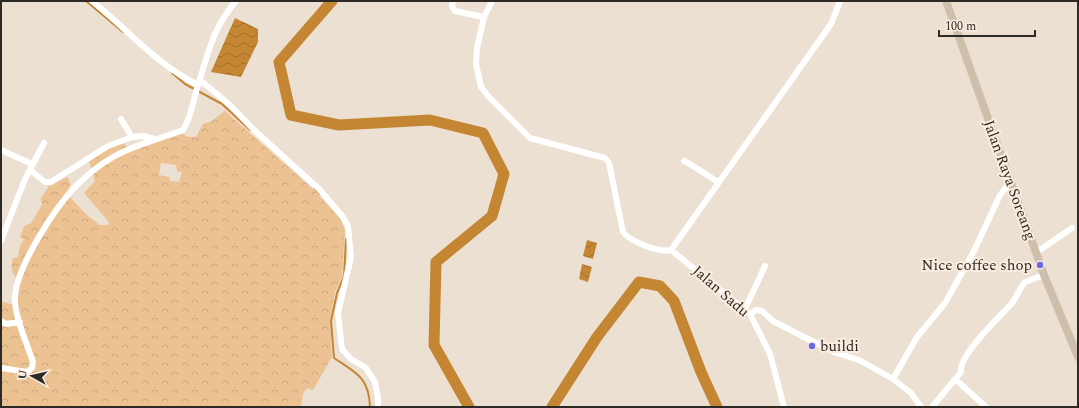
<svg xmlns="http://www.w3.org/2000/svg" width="1079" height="408" viewBox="0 0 1079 408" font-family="Spectral,serif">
  <defs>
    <pattern id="forest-crowns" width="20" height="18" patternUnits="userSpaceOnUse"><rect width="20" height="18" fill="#edc292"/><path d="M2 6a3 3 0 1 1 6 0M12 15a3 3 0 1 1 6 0" fill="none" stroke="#cca77e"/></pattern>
    <pattern id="water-waves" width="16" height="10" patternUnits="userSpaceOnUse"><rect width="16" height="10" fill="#c58633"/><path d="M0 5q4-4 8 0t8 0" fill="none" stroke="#a06e2b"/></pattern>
  </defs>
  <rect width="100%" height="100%" fill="#ece0d2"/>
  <path fill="url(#forest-crowns)" fill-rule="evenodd" d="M225 111 313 189 340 218 345 230 342 276 335 292 330 321 332 357 313 390 307 388 303 394 301 407H1V301L17 306 20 282C12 274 10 269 13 258L18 257 20 246 24 239 20 237 24 226 31 223 42 205 41 198 49 186 67 177 71 184 66 193 88 216 100 225H108L109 222 84 193 95 181 89 161 109 147 123 142 130 152 181 133 188 137H196L203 124 212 121ZM161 163 176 165 177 171 182 172 179 182 170 181 169 177 159 175Z"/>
  <path fill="url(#water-waves)" d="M235 18 258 29V42L241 77 211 72Z
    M587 240 597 243 593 259 583 256Z
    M582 264 592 267 588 282 579 279Z"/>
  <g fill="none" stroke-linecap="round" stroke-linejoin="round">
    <path stroke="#c58633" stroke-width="2" d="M86 1 123 32
      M172 73 185 84 222 104 250 130
      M314 188 321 195
      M346 239 344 276 337 293 331 321 334 358C356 373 369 377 370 407"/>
    <path stroke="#c58633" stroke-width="11" d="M332 1 279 62 291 115 339 125 430 120 483 133 504 174 492 216 436 262 434 345 469 407
      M552 407 597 337 639 282 660 286 674 301 701 372 717 407"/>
    <path stroke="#fff" stroke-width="6" d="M92 1C127 29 157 65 198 85
      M453 1 452 6 455 11 484 17
      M492 1 484 17 477 48 476 64 481 87 489 97 530 138 605 158 609 163 623 232C631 242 659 253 671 250L831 24 840 1
      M200 80 230 105 253 129 319 189 343 217 348 226 351 257 338 313 342 349 351 359 366 368 375 382 378 399V407
      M121 119 132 137
      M1 150 32 164
      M684 161 690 164 718 182
      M30 170 45 182H51L108 146 132 137 143 136 154 139
      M1 241 25 179 44 143
      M671 250 750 314 770 354 784 407
      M1037 252 1072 228
      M745 309 765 266
      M750 314 756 310 762 311 773 321 796 333 834 352 859 360 893 379 911 393 921 407
      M1 321 6 324 20 322
      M1 368 27 372 32 368 33 362C27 344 13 313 15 295 18 265 54 209 75 187 86 176 99 165 113 157 135 144 160 139 183 130 192 116 193 100 198 85 209 52 212 29 236 1
      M893 379 917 337 945 303 973 253 1000 195 1011 181
      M955 379 986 407
      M932 407 961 372C959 354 1000 317 1012 303 1017 296 1020 288 1025 282L1044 275"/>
    <path stroke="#cebfad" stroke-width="8" d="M946 1 1044 275 1078 357"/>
  </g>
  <g fill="#6a69e3" stroke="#faeddf" stroke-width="1.5">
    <circle cx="1040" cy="265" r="4"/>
    <circle cx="812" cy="346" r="4"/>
  </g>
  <g text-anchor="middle" stroke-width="4" stroke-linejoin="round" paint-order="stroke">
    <g font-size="15" fill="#2d2924" stroke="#faeddf">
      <text transform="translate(1010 180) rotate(70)" y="5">Jalan Raya Soreang</text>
      <text transform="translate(721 291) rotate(41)" y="5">Jalan Sadu</text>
    </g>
    <g font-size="15" fill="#2d2924" stroke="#faeddf" text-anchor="end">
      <text x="1032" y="270">Nice coffee shop</text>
      <text x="820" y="351" text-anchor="start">buildi</text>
    </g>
  </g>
  <rect width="1079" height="408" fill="none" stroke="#2d2924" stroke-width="4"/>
  <g transform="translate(32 376) rotate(278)" stroke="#faeddf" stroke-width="3" paint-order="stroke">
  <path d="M0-3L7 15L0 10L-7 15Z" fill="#2d2924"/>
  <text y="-6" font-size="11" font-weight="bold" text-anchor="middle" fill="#2d2924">U</text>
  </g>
  <path d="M939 30v6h96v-6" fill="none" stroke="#2d2924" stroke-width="2"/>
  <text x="945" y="30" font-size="12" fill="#2d2924" stroke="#faeddf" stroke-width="3" paint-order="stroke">100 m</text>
</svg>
